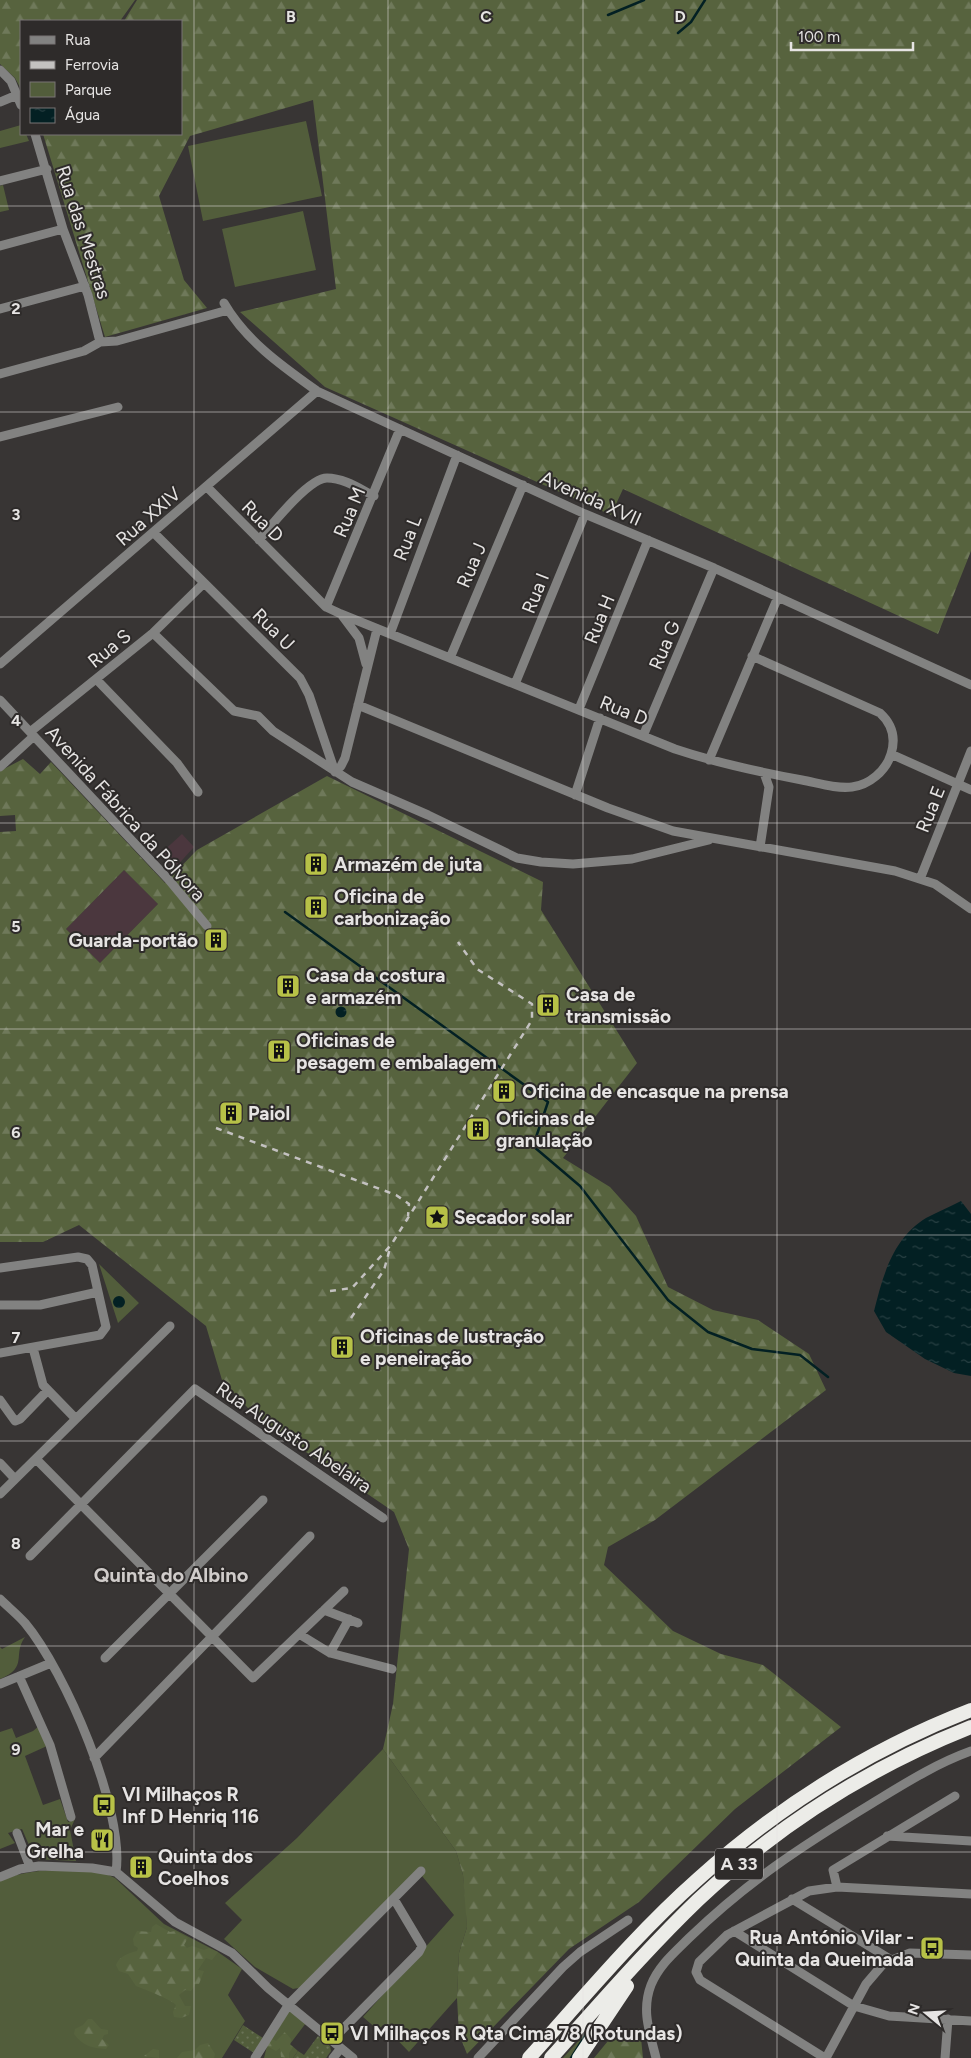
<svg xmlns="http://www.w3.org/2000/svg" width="971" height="2058" viewBox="0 0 971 2058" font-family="Figtree,sans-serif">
  <defs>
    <pattern id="forest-firs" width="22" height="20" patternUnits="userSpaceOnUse" patternTransform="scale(1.25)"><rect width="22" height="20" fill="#57633e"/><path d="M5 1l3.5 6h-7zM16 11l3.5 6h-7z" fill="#6f795a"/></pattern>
    <pattern id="garden-dots" width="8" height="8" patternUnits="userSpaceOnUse" patternTransform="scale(1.25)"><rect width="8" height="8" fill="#525d3b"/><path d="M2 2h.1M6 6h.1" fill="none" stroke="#6b7457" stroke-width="1.8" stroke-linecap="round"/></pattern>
    <pattern id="water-ripples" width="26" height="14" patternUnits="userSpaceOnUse" patternTransform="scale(1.25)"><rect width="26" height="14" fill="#032023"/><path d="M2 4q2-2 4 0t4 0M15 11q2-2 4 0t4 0" fill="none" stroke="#284043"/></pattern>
  </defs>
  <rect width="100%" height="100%" fill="#383534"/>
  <path fill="#4b373e" d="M182 834 194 847 174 869 160 854Z
    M124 870 158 904 100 963 66 929Z"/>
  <path fill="#525d3b" d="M306 121 322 196 203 221 188 146Z
    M21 125V134H26L29 141 0 148V131Z
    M3 185 9 210 0 212V186Z
    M303 211 316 270 235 287 222 229Z
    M99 1264 139 1303 118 1323Z
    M25 1637C12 1655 29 1667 0 1679V1647L2 1649Z
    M39 1726 47 1746 25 1756 43 1805 60 1799 68 1822 75 1819 70 1830 76 1861 35 1859 22 1829 8 1833 15 1843 0 1849V1732L12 1728 16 1738 33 1731Z
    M383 1749 456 1851 463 1875 466 1903 467 1927 459 1953 457 1998 409 2052 383 2025 378 2030 363 2017 454 1915 422 1876 304 1987 293 1989 255 1967 224 1939 242 1920 225 1903 297 1838Z
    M68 1870 104 1873 115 1878 164 1924 218 1952 242 1969 228 1995 245 2021 222 2058H0V1881C22 1871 44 1870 68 1870Z
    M290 2010 306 2023 290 2044 298 2051 293 2058H264L267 2046Z
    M592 2026 575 2058H563Z"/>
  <path fill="url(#forest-firs)" fill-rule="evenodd" d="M0 0H135L120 21H21V89L15 78 0 64Z
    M137 0H971V551L938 634 623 489 611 515 325 387 240 312 336 289 313 100 190 136 159 196 184 280 207 308 105 337 43 134H181V21H124Z
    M23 759 40 774 51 762 165 883 197 850 327 776 543 882 541 910 637 1063 563 1158 610 1187 636 1216 668 1287 713 1310 758 1320 809 1354 826 1390 655 1520 608 1547 604 1565 673 1631 721 1654 763 1665 841 1727 735 1809 639 1902 569 1949 467 2054 459 2034 457 1998 459 1953 467 1927 463 1875 456 1851 383 1749 393 1704 409 1549 394 1512 259 1420 222 1380 206 1326 79 1225 43 1242H0V832L16 831 15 815 0 816V771ZM124 870 158 904 100 963 66 929Z
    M156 1924 170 1932 175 1931 188 1938 184 1945 187 1948 192 1946 204 1950 209 1948 218 1952 212 1960 206 1958 198 1970 204 1971 199 1984H196L191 1991 185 1990 179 1995 185 2006H191L189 2015 181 2018 174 2017 173 2012 176 2005C172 2000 144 1989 136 1986L128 1974 119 1971 116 1965C119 1956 129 1953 137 1951L138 1948 134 1945 133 1939 137 1931 151 1932 152 1927Z
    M88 2019H92L101 2029 108 2030V2034L104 2035 102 2039 109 2045 106 2049C92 2048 83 2046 74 2034L75 2029 83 2025Z
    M640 2028 643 2058H594L617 2030Z
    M285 2032 291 2039 290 2045 293 2047 289 2053V2058L281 2057 280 2048 276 2051 267 2046 269 2041 272 2039 276 2041Z
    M208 2043 215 2054 214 2058H177L182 2052 195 2050 200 2045Z
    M153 2049 159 2050V2058L144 2056Z"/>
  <path fill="url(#garden-dots)" d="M243 2025 263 2038 254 2053 234 2040Z
    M318 2036 330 2046 331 2051 326 2058H293L298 2051 304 2055Z"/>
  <path fill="url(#water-ripples)" d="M335.5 1012a5.5 5.5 0 1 1 11 0a5.5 5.5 0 1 1-11 0Z
    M961 1201 971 1214V1376L954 1373 925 1359 886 1332 874 1311C883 1276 892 1239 926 1218 937 1212 950 1207 961 1201Z
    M113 1302a6 6 0 1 1 12 0a6 6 0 1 1-12 0Z"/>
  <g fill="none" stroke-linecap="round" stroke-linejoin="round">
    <path stroke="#032023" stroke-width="2.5" d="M608 15 644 0
      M678 33 691 22 705 0
      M285 912 548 1102 533 1146 580 1186 668 1300 708 1332 752 1349 800 1355 828 1377
      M571 2058 588 2031"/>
    <path stroke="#828281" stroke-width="9" d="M0 70 11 81 21 105
      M0 102 17 95
      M35 134 63 229 88 295 100 342
      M0 181 47 169
      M0 246 63 229
      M224 303C246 341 282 366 317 391L585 514 714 568 971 685
      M0 309 85 286
      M0 374 84 351 100 342 117 341 228 310
      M0 437 118 407
      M207 487 326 607 341 614 675 749C717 763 759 772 802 780 818 783 836 789 852 787 869 785 886 771 891 754 896 738 892 724 880 713L752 656
      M154 533 300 678 309 695 335 772
      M259 540C271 526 308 478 327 478 344 478 360 489 374 496
      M326 607 400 429
      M341 614 359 638 366 664
      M153 633 234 711 258 716 273 731 352 782 428 815 517 858 541 862 573 864 632 859 709 840
      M390 634 457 455
      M450 658 523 485
      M0 664 317 391
      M96 679 177 763 198 792
      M515 684 585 514
      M0 700 169 880 207 926
      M358 705 608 808 673 831 895 871 935 884 971 909
      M579 709 648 540
      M30 732 153 633 204 583
      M643 736 714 568
      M891 754 971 790
      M709 760 778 597
      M0 767 34 736
      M335 772 341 766 345 758 377 629
      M575 795 600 718
      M760 847 769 787 764 773
      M920 879 971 751
      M0 1268 78 1257 87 1259 92 1265 106 1327 100 1335 0 1353
      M0 1305H40L98 1292
      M33 1348 43 1385 76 1419
      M0 1400 15 1421 20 1419 48 1390
      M36 1459 253 1678 344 1591
      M0 1463 15 1479
      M0 1494 170 1326
      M30 1556 195 1389 383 1518
      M0 1599C8 1607 17 1614 25 1623 65 1671 125 1810 116 1872
      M324 1610 358 1623
      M299 1634 330 1653 392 1669
      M330 1653 349 1619
      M105 1658 263 1500
      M19 1676 50 1745 71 1817
      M0 1684 51 1663
      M94 1758 310 1536
      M17 1833 30 1867
      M887 1836 971 1841
      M0 1877 20 1869 39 1866 92 1868 116 1872 175 1922 232 1953 268 1988 353 2058
      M837 1887 833 1870 955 1796
      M792 1899 890 1959
      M734 1931 854 2006 889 2016 971 2021
      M332 2040 419 1952 422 1946 394 1899
      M255 2058 289 2004 421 1871
      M333 2058 341 2048
      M478 2058 563 1967 580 1952 628 1920
      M656 2058C650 2033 641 2011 651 1985 659 1965 675 1952 689 1938 748 1881 802 1846 871 1804 904 1784 935 1764 971 1751
      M825 2058 700 1980 696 1972 699 1962 727 1935 809 1891 837 1887 971 1894
      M826 2058 866 1984 884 1963 910 1953 971 1955
      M945 2058 948 2019"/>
    <path stroke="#ecece8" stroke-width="14" d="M529 2058C584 1997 637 1933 698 1879 778 1807 870 1749 971 1710
      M551 2058C599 2005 646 1950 698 1900 777 1826 870 1767 971 1727
      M579 2058 627 1986"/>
    <path stroke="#c3c1c0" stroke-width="2.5" stroke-dasharray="6 6" stroke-linecap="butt" d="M216 1128 396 1195 409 1204 408 1216
      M330 1291 352 1288 391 1245 532 1020V1004L477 969 458 942
      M351 1318 384 1270 391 1245"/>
  </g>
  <path fill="none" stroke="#e6e4e3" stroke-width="1" stroke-opacity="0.55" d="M194 0V2058M388 0V2058M583 0V2058M777 0V2058M0 206H971M0 412H971M0 617H971M0 823H971M0 1029H971M0 1235H971M0 1441H971M0 1646H971M0 1852H971"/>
  <defs>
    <g id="building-square" transform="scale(1.25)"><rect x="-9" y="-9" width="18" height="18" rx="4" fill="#b7c147" stroke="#2e2b2a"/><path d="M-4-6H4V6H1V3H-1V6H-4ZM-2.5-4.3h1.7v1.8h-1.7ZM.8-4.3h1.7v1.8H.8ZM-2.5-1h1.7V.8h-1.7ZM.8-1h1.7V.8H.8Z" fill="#111"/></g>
    <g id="sight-square" transform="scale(1.25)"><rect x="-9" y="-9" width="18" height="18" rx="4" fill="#b7c147" stroke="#2e2b2a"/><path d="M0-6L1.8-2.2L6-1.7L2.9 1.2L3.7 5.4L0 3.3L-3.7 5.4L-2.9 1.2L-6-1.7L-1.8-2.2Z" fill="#111"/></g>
    <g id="bus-square" transform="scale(1.25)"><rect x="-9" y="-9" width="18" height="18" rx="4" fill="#b7c147" stroke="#2e2b2a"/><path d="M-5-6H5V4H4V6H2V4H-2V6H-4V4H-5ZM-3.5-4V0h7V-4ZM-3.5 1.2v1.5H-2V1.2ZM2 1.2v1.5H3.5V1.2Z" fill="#111"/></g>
    <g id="restaurant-square" transform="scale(1.25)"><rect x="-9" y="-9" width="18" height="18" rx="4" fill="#b7c147" stroke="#2e2b2a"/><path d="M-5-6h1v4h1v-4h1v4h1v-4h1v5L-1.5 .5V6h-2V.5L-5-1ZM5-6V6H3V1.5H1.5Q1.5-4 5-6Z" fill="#111"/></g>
  </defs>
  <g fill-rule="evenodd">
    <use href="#building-square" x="316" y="864"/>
    <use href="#building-square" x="316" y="907"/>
    <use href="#building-square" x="216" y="940"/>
    <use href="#building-square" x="288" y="986"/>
    <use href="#building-square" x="548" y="1005"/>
    <use href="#building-square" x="279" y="1051"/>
    <use href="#building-square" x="504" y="1091"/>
    <use href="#building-square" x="231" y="1113"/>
    <use href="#building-square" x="478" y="1129"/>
    <use href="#sight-square" x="437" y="1217"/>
    <use href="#building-square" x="342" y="1347"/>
    <use href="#bus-square" x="104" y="1805"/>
    <use href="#restaurant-square" x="102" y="1840"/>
    <use href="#building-square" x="141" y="1867"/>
    <use href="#bus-square" x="932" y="1948"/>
    <use href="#bus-square" x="332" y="2033"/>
  </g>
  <g text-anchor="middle" stroke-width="4" stroke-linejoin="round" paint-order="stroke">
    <rect fill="#2e2b2a" stroke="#afacac" stroke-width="1" x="715" y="1848.5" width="48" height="31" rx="4"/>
    <g font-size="18" font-weight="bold" fill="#e6e4e3">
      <text x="739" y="1870">A 33</text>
    </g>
    <g font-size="19" fill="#e6e4e3" stroke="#2e2b2a">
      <text transform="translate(84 232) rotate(72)" y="7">Rua das Mestras</text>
      <text transform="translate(591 498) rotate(24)" y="7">Avenida XVII</text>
      <text transform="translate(349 512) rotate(-67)" y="7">Rua M</text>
      <text transform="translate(148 516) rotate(-41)" y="7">Rua XXIV</text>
      <text transform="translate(263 521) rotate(45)" y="7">Rua D</text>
      <text transform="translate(407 538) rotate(-69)" y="7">Rua L</text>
      <text transform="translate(471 565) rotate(-67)" y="7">Rua J</text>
      <text transform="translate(535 593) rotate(-68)" y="7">Rua I</text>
      <text transform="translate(599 619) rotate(-68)" y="7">Rua H</text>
      <text transform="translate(274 629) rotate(45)" y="7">Rua U</text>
      <text transform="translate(664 645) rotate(-67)" y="7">Rua G</text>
      <text transform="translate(109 648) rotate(-39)" y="7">Rua S</text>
      <text transform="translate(624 710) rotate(22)" y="7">Rua D</text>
      <text transform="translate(930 809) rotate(-68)" y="7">Rua E</text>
      <text transform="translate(126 813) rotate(48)" y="7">Avenida Fábrica da Pólvora</text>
      <text transform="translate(294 1437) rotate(34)" y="7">Rua Augusto Abelaira</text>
    </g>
    <g font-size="19" font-weight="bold" fill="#e6e4e3" stroke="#2e2b2a" text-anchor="start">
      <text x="334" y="871">Armazém de juta</text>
      <text x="334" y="903">Oficina de<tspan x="334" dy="22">carbonização</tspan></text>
      <text x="198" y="947" text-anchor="end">Guarda-portão</text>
      <text x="306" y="982">Casa da costura<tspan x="306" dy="22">e armazém</tspan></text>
      <text x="566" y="1001">Casa de<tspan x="566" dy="22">transmissão</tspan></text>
      <text x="296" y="1047">Oficinas de<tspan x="296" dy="22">pesagem e embalagem</tspan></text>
      <text x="522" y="1098">Oficina de encasque na prensa</text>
      <text x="248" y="1120">Paiol</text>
      <text x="496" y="1125">Oficinas de<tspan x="496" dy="22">granulação</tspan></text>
      <text x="454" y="1224">Secador solar</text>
      <text x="360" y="1343">Oficinas de lustração<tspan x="360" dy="22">e peneiração</tspan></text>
      <text x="122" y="1801">Vl Milhaços R<tspan x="122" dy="22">Inf D Henriq 116</tspan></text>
      <text x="84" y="1836" text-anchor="end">Mar e<tspan x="84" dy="22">Grelha</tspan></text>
      <text x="158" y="1863">Quinta dos<tspan x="158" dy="22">Coelhos</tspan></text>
      <text x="914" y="1944" text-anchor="end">Rua António Vilar -<tspan x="914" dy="22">Quinta da Queimada</tspan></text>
      <text x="350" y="2040">Vl Milhaços R Qta Cima 78 (Rotundas)</text>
    </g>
    <g font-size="20" font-weight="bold" fill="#d0ccca" stroke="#2e2b2a">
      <text x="171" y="1582">Quinta do Albino</text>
    </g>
  </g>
  <g font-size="16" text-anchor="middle" font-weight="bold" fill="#e6e4e3" stroke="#2e2b2a" stroke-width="4" stroke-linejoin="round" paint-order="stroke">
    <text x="291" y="22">B</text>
    <text x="486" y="22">C</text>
    <text x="680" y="22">D</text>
    <text x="16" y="314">2</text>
    <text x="16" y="520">3</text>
    <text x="16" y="726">4</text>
    <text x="16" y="932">5</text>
    <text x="16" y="1138">6</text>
    <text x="16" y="1343">7</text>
    <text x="16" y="1549">8</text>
    <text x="16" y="1755">9</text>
  </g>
  <rect x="20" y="20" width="162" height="115" fill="#2e2b2a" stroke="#787574"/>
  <rect x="30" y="36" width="25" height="8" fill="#828281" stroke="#787574"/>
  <text x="65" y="45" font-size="15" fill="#e6e4e3">Rua</text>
  <rect x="30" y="61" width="25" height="8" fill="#c3c1c0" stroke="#787574"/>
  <text x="65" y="70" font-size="15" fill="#e6e4e3">Ferrovia</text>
  <rect x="30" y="82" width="25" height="15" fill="#525d3b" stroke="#787574"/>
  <text x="65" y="95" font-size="15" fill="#e6e4e3">Parque</text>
  <rect x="30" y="108" width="25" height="15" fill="url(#water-ripples)" stroke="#787574"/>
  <text x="65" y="120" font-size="15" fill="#e6e4e3">Água</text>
  <g transform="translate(926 2013) rotate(288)" stroke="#2e2b2a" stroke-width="4" paint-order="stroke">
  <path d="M0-4L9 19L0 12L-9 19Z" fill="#e6e4e3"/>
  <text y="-8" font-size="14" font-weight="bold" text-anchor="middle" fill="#e6e4e3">N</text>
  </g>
  <path d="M791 42v8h122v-8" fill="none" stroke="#e6e4e3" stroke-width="2.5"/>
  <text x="798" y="42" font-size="15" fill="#e6e4e3" stroke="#2e2b2a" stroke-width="4" paint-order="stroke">100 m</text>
</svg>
